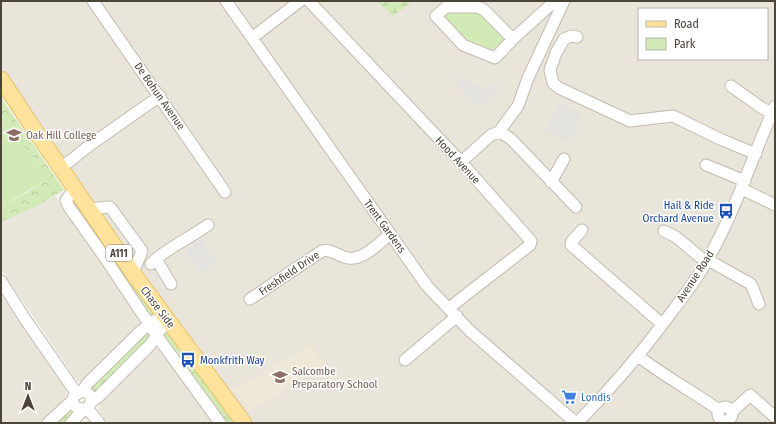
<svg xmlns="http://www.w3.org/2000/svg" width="776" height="424" viewBox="0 0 776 424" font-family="'Fira Sans Condensed',sans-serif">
  <defs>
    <pattern id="forest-crowns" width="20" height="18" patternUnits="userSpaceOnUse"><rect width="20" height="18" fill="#d2eab5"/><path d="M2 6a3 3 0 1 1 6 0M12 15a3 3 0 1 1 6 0" fill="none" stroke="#b6ca9c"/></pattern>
    <pattern id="wetland-marsh" width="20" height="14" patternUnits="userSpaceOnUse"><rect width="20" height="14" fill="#d2eab5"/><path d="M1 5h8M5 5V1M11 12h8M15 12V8" fill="none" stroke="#b6ca9c"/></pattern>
  </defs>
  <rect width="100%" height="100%" fill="#f6f3ec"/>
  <path fill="#eae5da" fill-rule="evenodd" d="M1 1H775V423H252L170 311 1 67ZM639 9H767V59H639Z
    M55 195 139 319 138 328 84 382 77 381 1 269V222L35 207Z
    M1 298H3L66 390 67 398 42 423H1Z
    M154 348 161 350 215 423H108L99 412 100 403Z"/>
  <path fill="#efe8d6" d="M311 346 321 360 326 364 249 410 234 390Z"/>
  <path fill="#d2eab5" d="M451 11H480L506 38 493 50 465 38 442 16Z
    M1 119 7 129 34 158 45 181 1 206Z"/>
  <path fill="url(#forest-crowns)" d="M1 98 64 190 35 207 1 222V206L26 193 45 181 34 158 7 129 1 119Z
    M73 199 155 313 151 318 71 202Z
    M167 331 241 423H225L163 338V334Z
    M147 333H149L151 338 96 394 91 393 89 391V386Z
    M70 408H74L75 413 66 423H54Z"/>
  <path fill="url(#wetland-marsh)" d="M377 1H413L393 16Z"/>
  <path fill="#e5e3e0" d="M459 77 486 89 493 83 500 85 497 92 477 108 456 84Z
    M560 102 582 114 569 142 545 131Z
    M200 238 216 262 201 272 185 249Z"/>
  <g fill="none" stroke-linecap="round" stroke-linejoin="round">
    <g stroke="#c2bbae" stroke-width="13">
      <path id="minor" d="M93 1 225 192
        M226 1 427 286 470 331 576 423
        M309 1 461 162 531 241 530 245 449 308
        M577 37 572 36 564 39 556 53 550 70 553 83 559 88 630 121 673 116 720 139 756 154
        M252 38 300 1
        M513 39 484 10 478 7H446L436 16 463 45 495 58 513 39 555 1
        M731 86 762 108 772 113
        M501 129 518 106 528 78 564 1
        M461 162 491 135 499 132 510 138 576 207
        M706 165 745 181
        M61 168 90 145 160 96
        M551 182 564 159
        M75 188 66 200 69 207 103 255 157 336 220 423
        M742 189 775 205
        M89 209 110 207 142 251 133 273
        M582 230 572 241 571 245 662 324
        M664 231 676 237 706 262
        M156 259C172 246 191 237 208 225
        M708 260 751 284 759 304
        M151 264 156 259 171 284
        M1 281 25 319 77 394
        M250 299 322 251C331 248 339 257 348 258 363 261 380 242 390 234
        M638 356C664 376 692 391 719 410
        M405 360 457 316
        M73 400a9 9 0 1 1 18 0a9 9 0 1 1-18 0Z
        M82 392 87 384 142 330 163 314
        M91 402 98 397 150 345 161 329 170 322
        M718 414a7 7 0 1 1 14 0a7 7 0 1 1-14 0Z
        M87 408 99 423
        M732 412 750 395 775 417
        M48 423 73 400
        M71 423 84 409
        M577 423C609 391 638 357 665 321 680 301 696 281 708 259 736 210 752 157 775 106"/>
    </g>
    <g stroke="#e6c16a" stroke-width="17">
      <path id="major" d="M1 79 34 129 133 273 244 423"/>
    </g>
    <use href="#minor" stroke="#fff" stroke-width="11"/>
    <use href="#major" stroke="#ffe39c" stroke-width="15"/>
  </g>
  <defs>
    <g id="university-bare" transform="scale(1.2)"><path d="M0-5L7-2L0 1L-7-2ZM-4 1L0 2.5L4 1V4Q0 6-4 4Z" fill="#8d6e63" stroke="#fff" stroke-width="2.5" paint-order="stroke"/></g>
    <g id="bus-bare" transform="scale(1.2)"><path d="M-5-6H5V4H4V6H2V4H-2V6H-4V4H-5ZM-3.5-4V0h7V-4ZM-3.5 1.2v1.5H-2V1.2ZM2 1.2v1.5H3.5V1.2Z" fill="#1a4fb4" stroke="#fff" stroke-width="2.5" paint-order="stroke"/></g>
    <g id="school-bare" transform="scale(1.2)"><path d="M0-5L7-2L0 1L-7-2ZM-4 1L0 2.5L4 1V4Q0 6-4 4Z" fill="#8d6e63" stroke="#fff" stroke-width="2.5" paint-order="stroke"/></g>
    <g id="supermarket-bare" transform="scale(1.2)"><path d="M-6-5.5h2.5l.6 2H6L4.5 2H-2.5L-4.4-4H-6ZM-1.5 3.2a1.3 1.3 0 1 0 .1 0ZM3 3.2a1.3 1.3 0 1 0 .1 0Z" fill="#3f7fe0" stroke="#fff" stroke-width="2.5" paint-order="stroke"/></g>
  </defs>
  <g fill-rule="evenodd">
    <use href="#university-bare" x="14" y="135"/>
    <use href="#bus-bare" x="726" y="211"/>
    <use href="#bus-bare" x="188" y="360"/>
    <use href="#school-bare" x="280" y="377"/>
    <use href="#supermarket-bare" x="569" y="397"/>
  </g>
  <g text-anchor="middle" stroke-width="3" stroke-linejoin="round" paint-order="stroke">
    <rect fill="#fff" stroke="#817c74" stroke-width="1" x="106" y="245" width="26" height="16" rx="3"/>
    <g font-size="10" font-weight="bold" fill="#4b4439">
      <text x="119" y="257">A111</text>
    </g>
    <g font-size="11" fill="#4b4439" stroke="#fff">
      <text transform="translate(160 96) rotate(55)" y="4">De Bohun Avenue</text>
      <text transform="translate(458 160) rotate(47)" y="4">Hood Avenue</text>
      <text transform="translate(385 226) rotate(54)" y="4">Trent Gardens</text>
      <text transform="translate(289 273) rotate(-34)" y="4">Freshfield Drive</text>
      <text transform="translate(695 276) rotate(-57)" y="4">Avenue Road</text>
      <text transform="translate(158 307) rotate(53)" y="4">Chase Side</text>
    </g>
    <g font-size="11" fill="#785e54" stroke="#fff" text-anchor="start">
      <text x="26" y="139">Oak Hill College</text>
      <text x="292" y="375">Salcombe<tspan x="292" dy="13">Preparatory School</tspan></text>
    </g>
    <g font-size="11" fill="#164399" stroke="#fff" text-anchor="end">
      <text x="714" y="209">Hail &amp; Ride<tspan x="714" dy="13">Orchard Avenue</tspan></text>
      <text x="200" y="364" text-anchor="start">Monkfrith Way</text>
    </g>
    <g font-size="11" fill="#366cbe" stroke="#fff" text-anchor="start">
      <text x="581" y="401">Londis</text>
    </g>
  </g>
  <rect width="776" height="424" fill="none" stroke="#4b4439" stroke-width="4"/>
  <rect x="638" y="8" width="130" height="52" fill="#ffffff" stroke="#b7b4b0"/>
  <rect x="646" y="21" width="20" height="6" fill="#ffe39c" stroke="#b7b4b0"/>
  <text x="674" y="28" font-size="12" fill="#4b4439">Road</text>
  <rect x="646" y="38" width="20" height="12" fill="#d2eab5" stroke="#b7b4b0"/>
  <text x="674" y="48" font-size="12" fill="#4b4439">Park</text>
  <g transform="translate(28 396)" stroke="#ffffff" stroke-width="3" paint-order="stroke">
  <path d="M0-3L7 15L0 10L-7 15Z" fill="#4b4439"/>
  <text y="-6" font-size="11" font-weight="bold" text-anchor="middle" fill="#4b4439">N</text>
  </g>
</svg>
